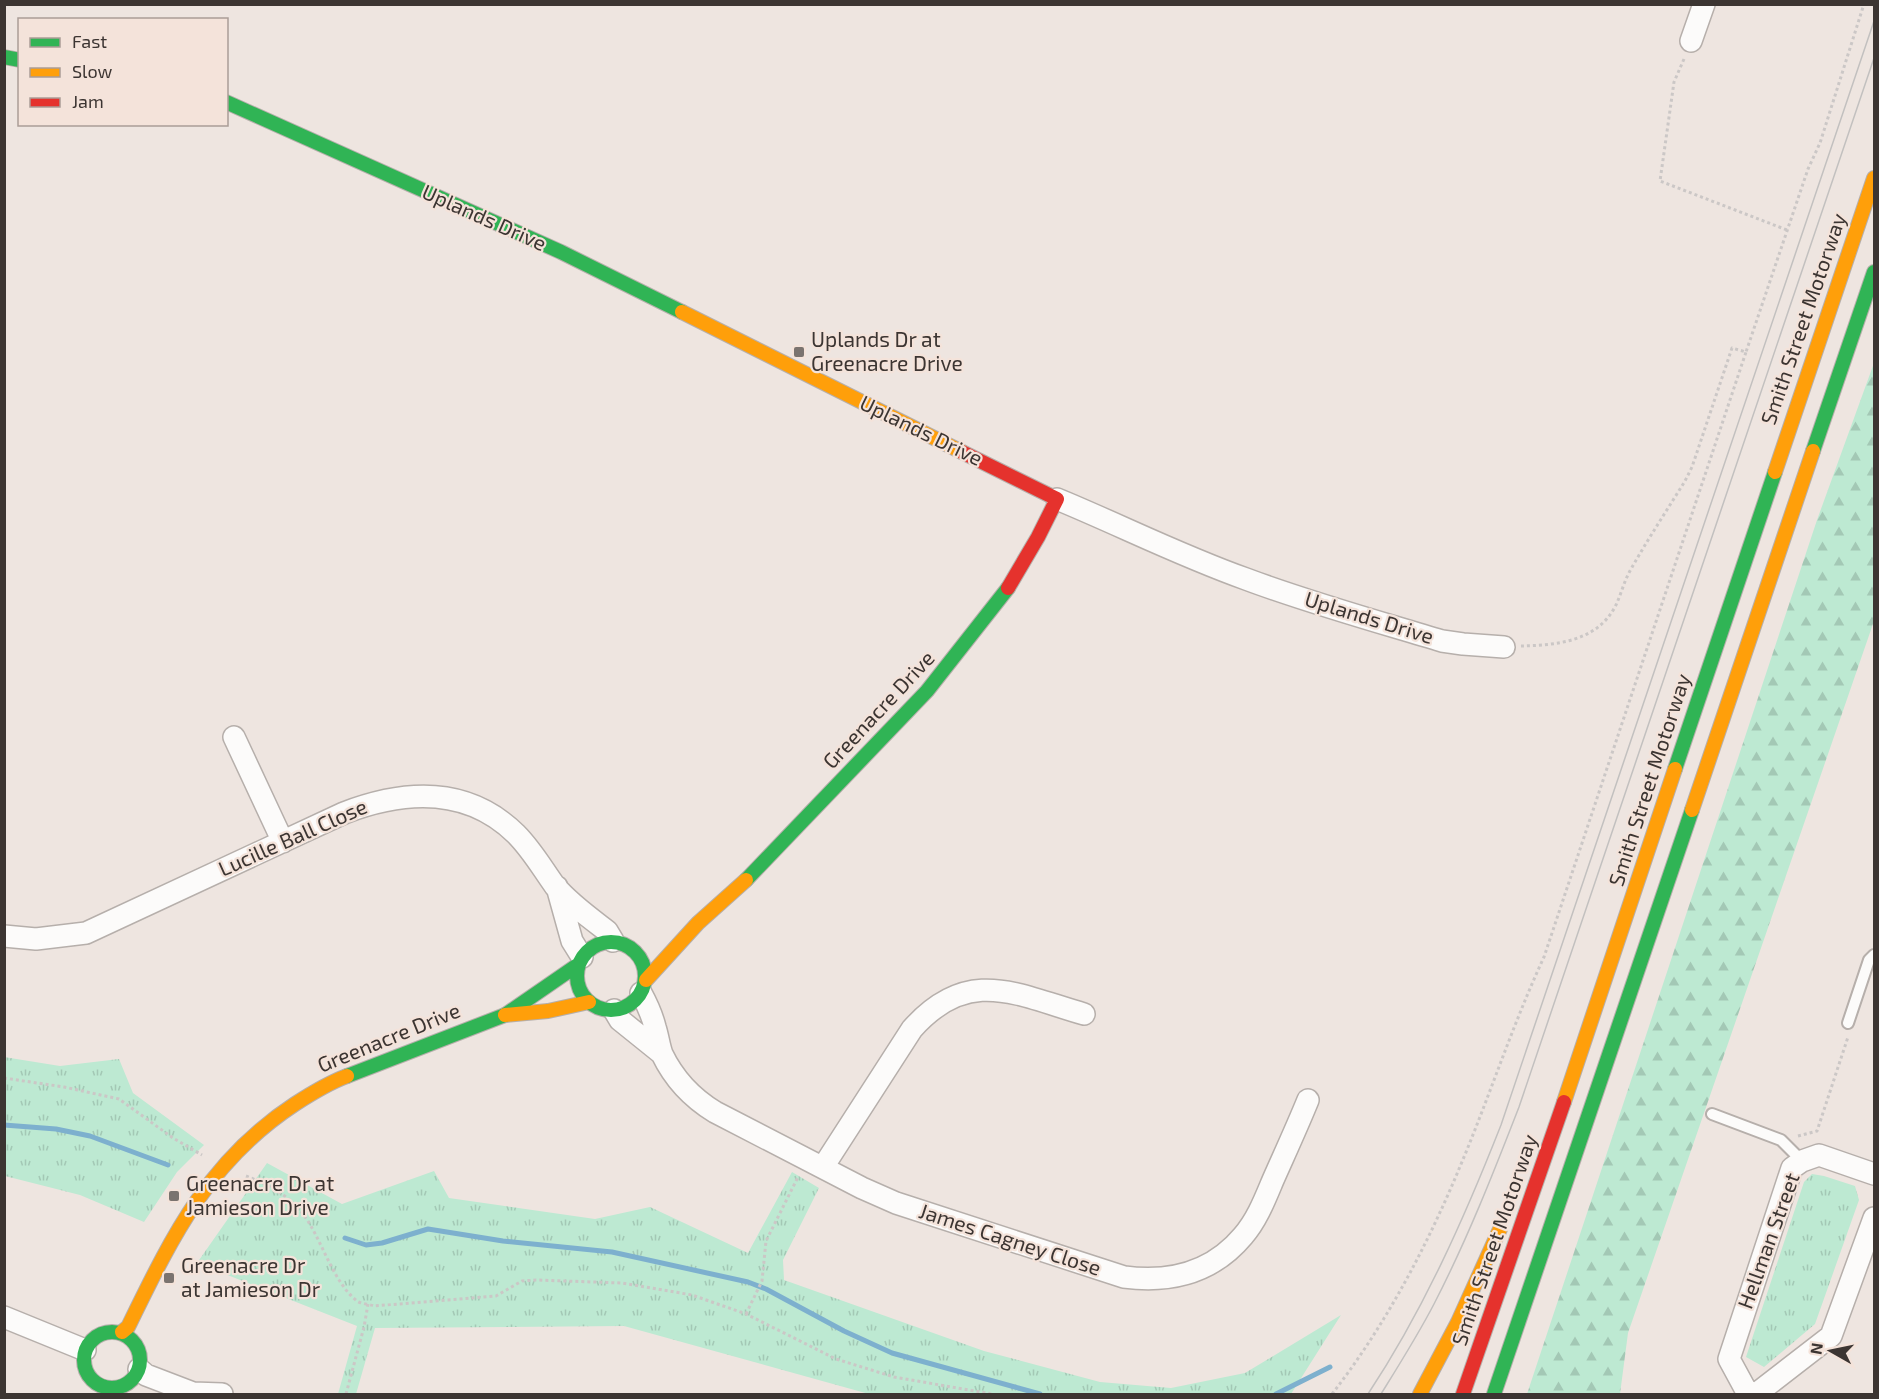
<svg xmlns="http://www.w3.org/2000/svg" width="1879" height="1399" viewBox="0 0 1879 1399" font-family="'Exo 2',sans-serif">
  <defs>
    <pattern id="forest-firs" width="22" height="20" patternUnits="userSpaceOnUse" patternTransform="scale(1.5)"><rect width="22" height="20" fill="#bde9d2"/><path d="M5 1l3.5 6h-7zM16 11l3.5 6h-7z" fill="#a3c8b5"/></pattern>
    <pattern id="park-tufts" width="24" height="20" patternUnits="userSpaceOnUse" patternTransform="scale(1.5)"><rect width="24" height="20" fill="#bde9d2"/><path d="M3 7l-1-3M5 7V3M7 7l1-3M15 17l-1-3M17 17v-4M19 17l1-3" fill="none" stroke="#a3c8b5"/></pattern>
  </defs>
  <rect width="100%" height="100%" fill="#eee5e0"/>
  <path fill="url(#forest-firs)" d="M1874 363V621L1628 1333 1620 1394H1527L1817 520Z"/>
  <path fill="url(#park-tufts)" d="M4 1057 60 1066 119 1059 133 1093 204 1145 177 1172 144 1222 80 1195 5 1176Z
    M267 1163 342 1204 434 1171 449 1198 595 1219 650 1207 748 1253 792 1172 819 1188 783 1260 784 1280 984 1351 1100 1382 1171 1388 1245 1373 1341 1315 1291 1394H869L624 1326 375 1328 356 1394H338L357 1326 197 1263Z
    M1812 1174 1824 1176 1855 1186 1859 1200 1815 1324 1764 1367 1746 1357 1804 1182Z"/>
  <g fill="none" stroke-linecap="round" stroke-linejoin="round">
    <path stroke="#7db0ce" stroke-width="5" d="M4 1125 56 1129 90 1136 168 1165
      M345 1238 366 1245 382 1243 428 1229 503 1241 612 1252 748 1282 766 1289 844 1331 892 1353 1040 1394
      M1276 1394 1330 1367"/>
    <g stroke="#b6afab" stroke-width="14">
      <path id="lane" d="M1848 1023 1869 960 1874 955
        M1712 1114 1781 1140 1802 1161"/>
    </g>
    <g stroke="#b6afab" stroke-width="24">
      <path id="street" d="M1691 41 1704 4
        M1057 499C1120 525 1181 556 1246 579 1310 603 1376 621 1442 641L1463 644 1504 647
        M234 737 283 842
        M557 887 572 941 582 957
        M4 936 36 939 86 933 344 813C404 790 467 786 516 834 532 850 542 868 555 886 569 903 590 918 607 931L613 941
        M641 993C647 1004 652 1015 655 1027 658 1036 659 1046 662 1054 674 1079 692 1098 715 1112L862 1188 896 1203 1124 1277C1170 1283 1212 1273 1243 1236 1257 1220 1265 1199 1273 1180 1285 1153 1297 1127 1308 1100
        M614 1010 620 1020 661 1053
        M823 1167 912 1029C968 966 1015 994 1084 1014
        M4 1317 85 1350
        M139 1369 146 1375 193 1393 222 1394
        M1748 1394 1729 1359 1792 1168 1802 1161 1819 1155 1874 1174
        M1756 1394 1831 1336 1874 1218"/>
    </g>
    <g stroke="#b6afab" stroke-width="16">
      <path id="fast" d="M4 57 20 60
        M226 102 561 252 682 312
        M1813 451 1874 272
        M1675 769 1775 472
        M746 880 927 691 1008 588
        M577 976a34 34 0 1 1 68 0a34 34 0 1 1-68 0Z
        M347 1076 505 1015 579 964
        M84 1360a28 28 0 1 1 56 0a28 28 0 1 1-56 0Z
        M1494 1394 1692 810"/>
    </g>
    <g stroke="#b6afab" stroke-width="16">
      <path id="slow" d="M682 312 962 452
        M1775 472 1874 178
        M1692 810 1813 451
        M646 980 698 923 746 880
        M505 1015 548 1011 589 1002
        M1564 1102 1675 769
        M122 1332 128 1327C172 1237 208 1161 295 1104 312 1093 328 1083 347 1076
        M1420 1394 1458 1322 1500 1229"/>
    </g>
    <g stroke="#b6afab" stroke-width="16">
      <path id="jam" d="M962 452 1057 499 1038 537 1008 588
        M1463 1394 1564 1102"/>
    </g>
    <path stroke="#cbc7c6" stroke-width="3" stroke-dasharray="3 3" stroke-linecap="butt" d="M1684 59 1674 82 1660 181 1787 230
      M1521 646C1556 645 1596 642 1615 607 1621 595 1624 581 1631 569 1648 539 1667 510 1685 481L1692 467 1732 348 1746 352 1808 169 1820 143 1864 4
      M4 1078 64 1087 119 1099 173 1138 202 1155
      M1798 1136 1817 1131 1848 1037
      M246 1176C267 1184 289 1195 303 1214 322 1239 332 1281 357 1301 361 1304 369 1304 374 1306L496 1296 522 1281 536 1280 622 1283 692 1295 746 1314 836 1359 894 1377 992 1394
      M746 1314 762 1281 766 1241 798 1177
      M346 1394 364 1327 368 1304
      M1332 1394C1385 1326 1426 1248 1459 1169 1489 1098 1512 1026 1544 957L1746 352"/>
    <use href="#lane" stroke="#fcfbfa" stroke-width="10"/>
    <use href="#street" stroke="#fcfbfa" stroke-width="21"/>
    <use href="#fast" stroke="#30b455" stroke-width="14"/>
    <use href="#slow" stroke="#ff9f0a" stroke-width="14"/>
    <use href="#jam" stroke="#e5322d" stroke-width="14"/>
    <path stroke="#c2c0bf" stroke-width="1.5" d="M1368 1394C1423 1311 1464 1219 1501 1125L1874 21
      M1381 1394C1399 1365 1418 1335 1434 1304 1467 1240 1493 1174 1519 1107L1874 58"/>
  </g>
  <g fill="#7a736f" stroke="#f4e3da" stroke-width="2">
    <rect x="793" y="346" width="12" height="12" rx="3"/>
    <rect x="168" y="1190" width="12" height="12" rx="3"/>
    <rect x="163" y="1272" width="12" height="12" rx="3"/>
  </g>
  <g text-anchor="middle" stroke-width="4.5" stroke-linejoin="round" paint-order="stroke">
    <g font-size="21" fill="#3c3532" stroke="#f4e3da">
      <text transform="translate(484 218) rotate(24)" y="7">Uplands Drive</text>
      <text transform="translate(1804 319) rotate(-71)" y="7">Smith Street Motorway</text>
      <text transform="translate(921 431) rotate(26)" y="7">Uplands Drive</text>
      <text transform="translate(1369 618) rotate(17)" y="7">Uplands Drive</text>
      <text transform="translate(879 710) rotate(-47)" y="7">Greenacre Drive</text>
      <text transform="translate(1650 780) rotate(-72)" y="7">Smith Street Motorway</text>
      <text transform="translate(293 838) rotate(-24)" y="7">Lucille Ball Close</text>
      <text transform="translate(389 1038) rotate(-22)" y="7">Greenacre Drive</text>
      <text transform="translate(1010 1240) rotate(18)" y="7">James Cagney Close</text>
      <text transform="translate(1495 1240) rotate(-71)" y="7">Smith Street Motorway</text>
      <text transform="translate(1769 1241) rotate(-70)" y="7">Hellman Street</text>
    </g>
    <g font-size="21" fill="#3c3532" stroke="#f4e3da" text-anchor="start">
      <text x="811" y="347">Uplands Dr at<tspan x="811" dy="24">Greenacre Drive</tspan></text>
      <text x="186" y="1191">Greenacre Dr at<tspan x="186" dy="24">Jamieson Drive</tspan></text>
      <text x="181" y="1273">Greenacre Dr<tspan x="181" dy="24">at Jamieson Dr</tspan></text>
    </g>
  </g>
  <rect width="1879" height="1399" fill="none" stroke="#3c3532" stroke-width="12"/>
  <rect x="18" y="18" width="210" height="108" fill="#f4e3da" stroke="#aa9d97" stroke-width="1.5"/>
  <rect x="30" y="38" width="30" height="9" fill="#30b455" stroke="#aa9d97" stroke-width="1.5"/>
  <text x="72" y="48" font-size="18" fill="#3c3532">Fast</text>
  <rect x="30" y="68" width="30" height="9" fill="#ff9f0a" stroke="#aa9d97" stroke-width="1.5"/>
  <text x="72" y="78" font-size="18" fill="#3c3532">Slow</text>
  <rect x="30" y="98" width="30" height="9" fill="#e5322d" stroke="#aa9d97" stroke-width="1.5"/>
  <text x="72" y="108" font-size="18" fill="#3c3532">Jam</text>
  <g transform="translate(1831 1351) rotate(279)" stroke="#f4e3da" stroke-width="4.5" paint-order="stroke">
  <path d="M0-4.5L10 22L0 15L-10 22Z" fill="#3c3532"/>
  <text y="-9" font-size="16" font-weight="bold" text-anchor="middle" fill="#3c3532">N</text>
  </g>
</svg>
